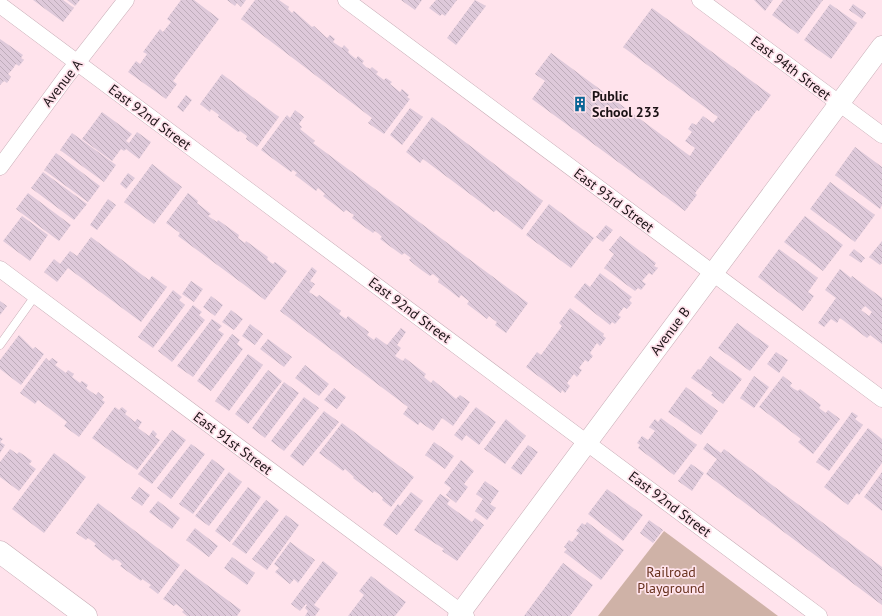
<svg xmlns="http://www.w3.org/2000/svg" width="882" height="616" viewBox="0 0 882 616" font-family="'PT Sans',sans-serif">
  <defs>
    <pattern id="building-back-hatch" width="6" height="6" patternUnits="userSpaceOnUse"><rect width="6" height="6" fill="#dec9da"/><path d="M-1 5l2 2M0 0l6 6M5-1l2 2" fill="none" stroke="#beacba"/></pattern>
  </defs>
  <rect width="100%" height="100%" fill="#ffe3ec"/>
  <path fill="#cfb2a7" d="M664 531 778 616H598Z"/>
  <path fill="url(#building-back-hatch)" fill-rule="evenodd" d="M33 0H63L74 8 63 22Z
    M67 0H80L75 6Z
    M181 0H194L219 19 173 81 177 84 166 99 128 72 136 61 140 64 147 54 143 52 160 29 163 32 171 22 167 19Z
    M227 0H246L241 7 237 3 235 6Z
    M255 0H279L289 7 288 9 292 13 294 11 312 27 314 26 327 38 330 35 335 39 333 42 342 48 344 45 349 50 348 52 351 55 356 59 358 56 364 61 362 63 366 67 370 69 372 67 378 72 376 74 384 80 386 78 392 82 390 84 400 92 402 89 409 95 407 97 410 99 384 134 368 123 372 118 241 19Z
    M401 0H422L415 10Z
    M436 0H457L445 16 442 14 440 16 429 8Z
    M475 0 486 6 456 45 447 38Z
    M754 0H773L765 11Z
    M783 0H823L798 34 772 15Z
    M830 4 857 23 831 59 804 40Z
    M853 4 866 13 862 19 849 10Z
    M652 8 771 95 759 111 757 110 695 193 697 195 685 211 532 99 545 81 535 74 551 53 690 156 695 148 685 141 692 132 688 129 692 123 696 125 703 116 713 123 718 117 623 47Z
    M0 39 23 55 21 58 24 60 19 66 16 64 12 70 8 74 11 77 7 83 4 81 0 85Z
    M222 74 279 117 257 147 246 139 247 136 240 131 238 132 218 117 219 115 211 109 210 112 200 104Z
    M186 95 192 100 183 112 177 107Z
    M410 108 423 117 402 145 390 135Z
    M295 110 304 117 299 124 302 127 300 129 315 141 313 143 528 303 506 333 495 325 497 322 494 320 489 316 487 319 467 304 469 301 461 295 459 298 449 290 438 282 439 279 433 274 430 276 420 269 409 260 411 258 404 253 402 255 380 239 382 237 379 234 375 231 373 233 352 218 354 215 346 210 344 212 323 196 325 194 318 188 316 191 295 175 297 173 293 170 291 172 261 150 287 115 290 118Z
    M102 112 132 134 126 141 129 143 137 132 151 142 139 159 126 149 124 151 121 149 112 161 82 139Z
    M432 117 543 201 522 230 496 210 494 212 423 159 420 163 406 152Z
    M72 133 116 165 104 182 60 150Z
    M855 147 882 167V205L880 209 835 175Z
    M56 153 100 186 88 202 44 170Z
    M152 164 182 187 154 224 124 202Z
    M43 172 87 204 74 220 31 188Z
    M128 173 135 178 126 189 120 184Z
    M830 182 875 215 855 242 810 209Z
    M28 193 71 225 59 241 16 209Z
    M188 193 198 201 197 203 211 214 208 216 217 222 218 220 239 235 238 238 245 243 246 241 268 257 267 259 270 262 273 264 275 262 287 271 265 300 178 236 180 233 166 223Z
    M108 199 116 205 97 230 90 225Z
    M549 204 594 238 571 268 526 235Z
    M22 216 48 235 30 261 3 241Z
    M805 216 843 245 823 271 784 242Z
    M606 225 613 230 603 242 596 237Z
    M620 236 656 263 654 266 658 268 652 275 649 273 642 281 646 284 641 290 638 288 635 291 604 268 614 254 609 250Z
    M91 237 149 280 152 276 167 287 141 322 68 268 57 282 44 272 54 259 60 264 70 251 77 256Z
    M882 241V263L880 265 869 257Z
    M779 249 818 278 808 292 814 296 803 311 758 277Z
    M854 249 865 258 861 263 849 255Z
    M312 267 317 271 310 281 315 284 309 292 317 297 319 295 341 311 339 314 346 319 348 316 369 332 367 335 374 340 376 337 387 345 401 328 406 332 397 345 401 348 395 356 403 361 405 358 426 374 424 377 431 383 433 380 456 399 460 395 470 402 453 426 442 418 433 431 420 422 418 425 403 414 408 407 280 311Z
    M840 269 851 278 852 276 882 298V344L870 335 867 338 840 318 837 323 831 319 824 327 818 323 836 298 825 290ZM865 306 872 312 869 316 861 310Z
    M600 273 632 297 629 300 632 303 627 309 624 307 618 315 621 317 615 324 612 322 610 325 574 297 585 283 590 287Z
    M191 281 203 289 194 302 182 294Z
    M173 290 182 297 179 300 185 305 153 348 138 337Z
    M211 296 223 305 215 316 203 307Z
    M0 301 7 306 0 315Z
    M193 305 202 312 199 315 205 320 172 362 158 351Z
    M570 308 604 334 603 336 606 338 600 346 597 343 590 353 593 356 588 362 585 360 579 368 582 370 577 377 574 374 567 383 570 386 565 393 562 390 561 393 526 367 537 352 541 355 562 326 559 323Z
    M231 310 243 319 234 330 222 322Z
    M212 319 222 326 218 330 224 334 193 377 177 366Z
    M737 323 769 346 750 371 718 348Z
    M250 324 263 334 255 345 242 336Z
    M232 334 240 340 237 344 243 349 211 391 197 381Z
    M19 335 33 349 35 347 44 354 21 385 0 369V360Z
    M268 339 292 357 284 367 260 349Z
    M776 352 788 360 779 373 767 364Z
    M248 354 263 365 229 411 215 401Z
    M710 356 742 379 723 404 711 395 713 393 691 378 698 369 700 370Z
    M46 358 49 361 52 358 58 362 55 365 66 373 68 370 74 374 72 377 80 383 82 381 88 385 86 388 90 391 96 395 98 392 104 397 102 400 105 402 79 437 64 426 67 422 38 400 35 404 20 393Z
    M305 365 329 384 319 396 295 378Z
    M268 370 282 381 248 424 235 414Z
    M754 376 769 387 754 408 740 398Z
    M783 376 792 383 790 386 794 389 798 391 800 389 821 405 819 408 823 411 826 413 828 410 840 419 813 454 798 442 801 439 759 407Z
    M284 382 299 393 265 438 252 428Z
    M686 387 718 411 701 435 668 412Z
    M334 388 346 397 337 409 324 400Z
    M304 397 319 408 284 451 271 441Z
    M115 407 119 410 122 407 127 411 125 414 135 422 137 419 142 422 138 428 149 436 153 430 157 434 155 437 160 440 137 470 92 438Z
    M476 407 496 422 479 445 466 435 462 441 454 435Z
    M324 411 339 422 303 466 290 456Z
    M852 412 858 416 855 419 863 425 829 471 816 462Z
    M661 418 697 445 674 475 638 448 640 445 637 443 642 436 648 440 655 431 649 427 655 419 658 422Z
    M506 419 526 436 505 464 484 449Z
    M342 423 414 477 391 507 382 500 383 498 379 494 374 491 373 493 353 478 354 477 345 469 343 471 319 453Z
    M868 428 882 439V463L859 495 857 493 848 505 824 487Z
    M172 430 186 440 152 484 138 474Z
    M0 437 3 439 0 442 5 445 0 453Z
    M434 442 454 456 445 469 425 455Z
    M707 443 721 453 724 449 882 567V605L706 474 717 459 703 449Z
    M191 444 205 454 171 499 157 488Z
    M528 445 538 452 521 475 511 468Z
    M10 449 17 454 19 452 25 456 32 461 29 464 36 469 19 491 0 477V462Z
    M54 453 86 477 44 533 12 509Z
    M212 459 225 469 193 514 179 504Z
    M461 460 474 471 464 484 468 487 456 503 446 495 451 488 444 483Z
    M691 464 704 473 692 491 678 481Z
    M229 472 242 482 209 526 195 516Z
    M882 472V511L864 497Z
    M485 481 499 491 490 504 496 508 487 520 475 511 483 499 476 494Z
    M139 487 150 495 142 506 131 498Z
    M248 487 261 497 230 542 215 531Z
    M607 489 643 515 623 541 588 514Z
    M411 492 423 501 397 535 383 525 398 504 400 506Z
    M440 494 450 500 447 504 452 508 472 522 475 518 484 525 457 561 442 551 444 549 414 530Z
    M266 500 279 510 246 554 232 544Z
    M158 501 180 518 172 529 149 512Z
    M98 503 180 565 158 594 149 587 151 585 142 579 141 581 120 566 122 564 119 561 115 559 113 561 94 546 96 544 88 538 86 540 76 533Z
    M286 515 299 525 267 570 252 559Z
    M649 520 663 530 653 543 640 533Z
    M587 522 624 550 601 580 564 552 567 549 564 547 569 540 572 542 579 533 576 531 582 523 585 525Z
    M195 528 218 546 209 557 186 540Z
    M290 542 315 560 298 583 294 579 290 584 275 572 279 568 274 564Z
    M232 557 255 573 247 585 224 568Z
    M323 561 338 573 314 605 320 609 315 616H305L308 611 305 608 307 605 306 604 300 611 291 604Z
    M563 563 593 585 570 616H524Z
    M185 569 241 610 237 616H187L182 612 184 610 176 604 174 606 163 599Z
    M371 576 406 602 395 616H348L364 595 359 591Z"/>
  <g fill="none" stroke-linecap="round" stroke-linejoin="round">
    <g stroke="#c7acb5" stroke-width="9">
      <path id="service" d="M0 345 35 296"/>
    </g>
    <g stroke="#c7acb5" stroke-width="17">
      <path id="minor" d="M346 0 882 399
        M700 0 882 135
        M0 5 819 616
        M0 167 66 77 126 0
        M0 269 466 616"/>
    </g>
    <g stroke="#c7acb5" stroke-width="21">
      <path id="tertiary" d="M458 616 882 46"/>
    </g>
    <g stroke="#c7acb5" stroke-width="23">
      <path id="secondary" d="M0 552 86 616"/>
    </g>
    <use href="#service" stroke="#fff" stroke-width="8"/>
    <use href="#minor" stroke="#fff" stroke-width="16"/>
    <use href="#tertiary" stroke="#fff" stroke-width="20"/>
    <use href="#secondary" stroke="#fff" stroke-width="22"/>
  </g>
  <defs>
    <g id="building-bare" transform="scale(1.2)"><path d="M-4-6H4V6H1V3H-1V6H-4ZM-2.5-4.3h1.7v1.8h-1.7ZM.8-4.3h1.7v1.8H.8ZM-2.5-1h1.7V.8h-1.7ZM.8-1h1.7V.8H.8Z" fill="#096595" stroke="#ffe3ec" stroke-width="2.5" paint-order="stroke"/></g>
  </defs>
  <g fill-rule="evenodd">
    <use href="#building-bare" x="580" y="104"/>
  </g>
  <g text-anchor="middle" stroke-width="3.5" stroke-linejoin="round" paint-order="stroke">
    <g font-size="14" fill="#1b1215" stroke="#ffe3ec">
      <text transform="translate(791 68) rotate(37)" y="5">East 94th Street</text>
      <text transform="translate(62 83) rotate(-52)" y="5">Avenue A</text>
      <text transform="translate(150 117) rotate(37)" y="5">East 92nd Street</text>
      <text transform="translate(614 200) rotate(37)" y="5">East 93rd Street</text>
      <text transform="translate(410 310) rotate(37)" y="5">East 92nd Street</text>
      <text transform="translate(670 331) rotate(-53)" y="5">Avenue B</text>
      <text transform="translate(233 443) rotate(37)" y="5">East 91st Street</text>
      <text transform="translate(670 504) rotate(37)" y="5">East 92nd Street</text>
    </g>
    <g font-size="14" font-weight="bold" fill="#1b1215" stroke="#ffe3ec" text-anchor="start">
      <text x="592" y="101">Public<tspan x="592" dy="16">School 233</tspan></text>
    </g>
    <g font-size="14" fill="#67311d" stroke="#ffe3ec">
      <text x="671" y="577">Railroad<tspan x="671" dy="16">Playground</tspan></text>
    </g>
  </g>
</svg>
